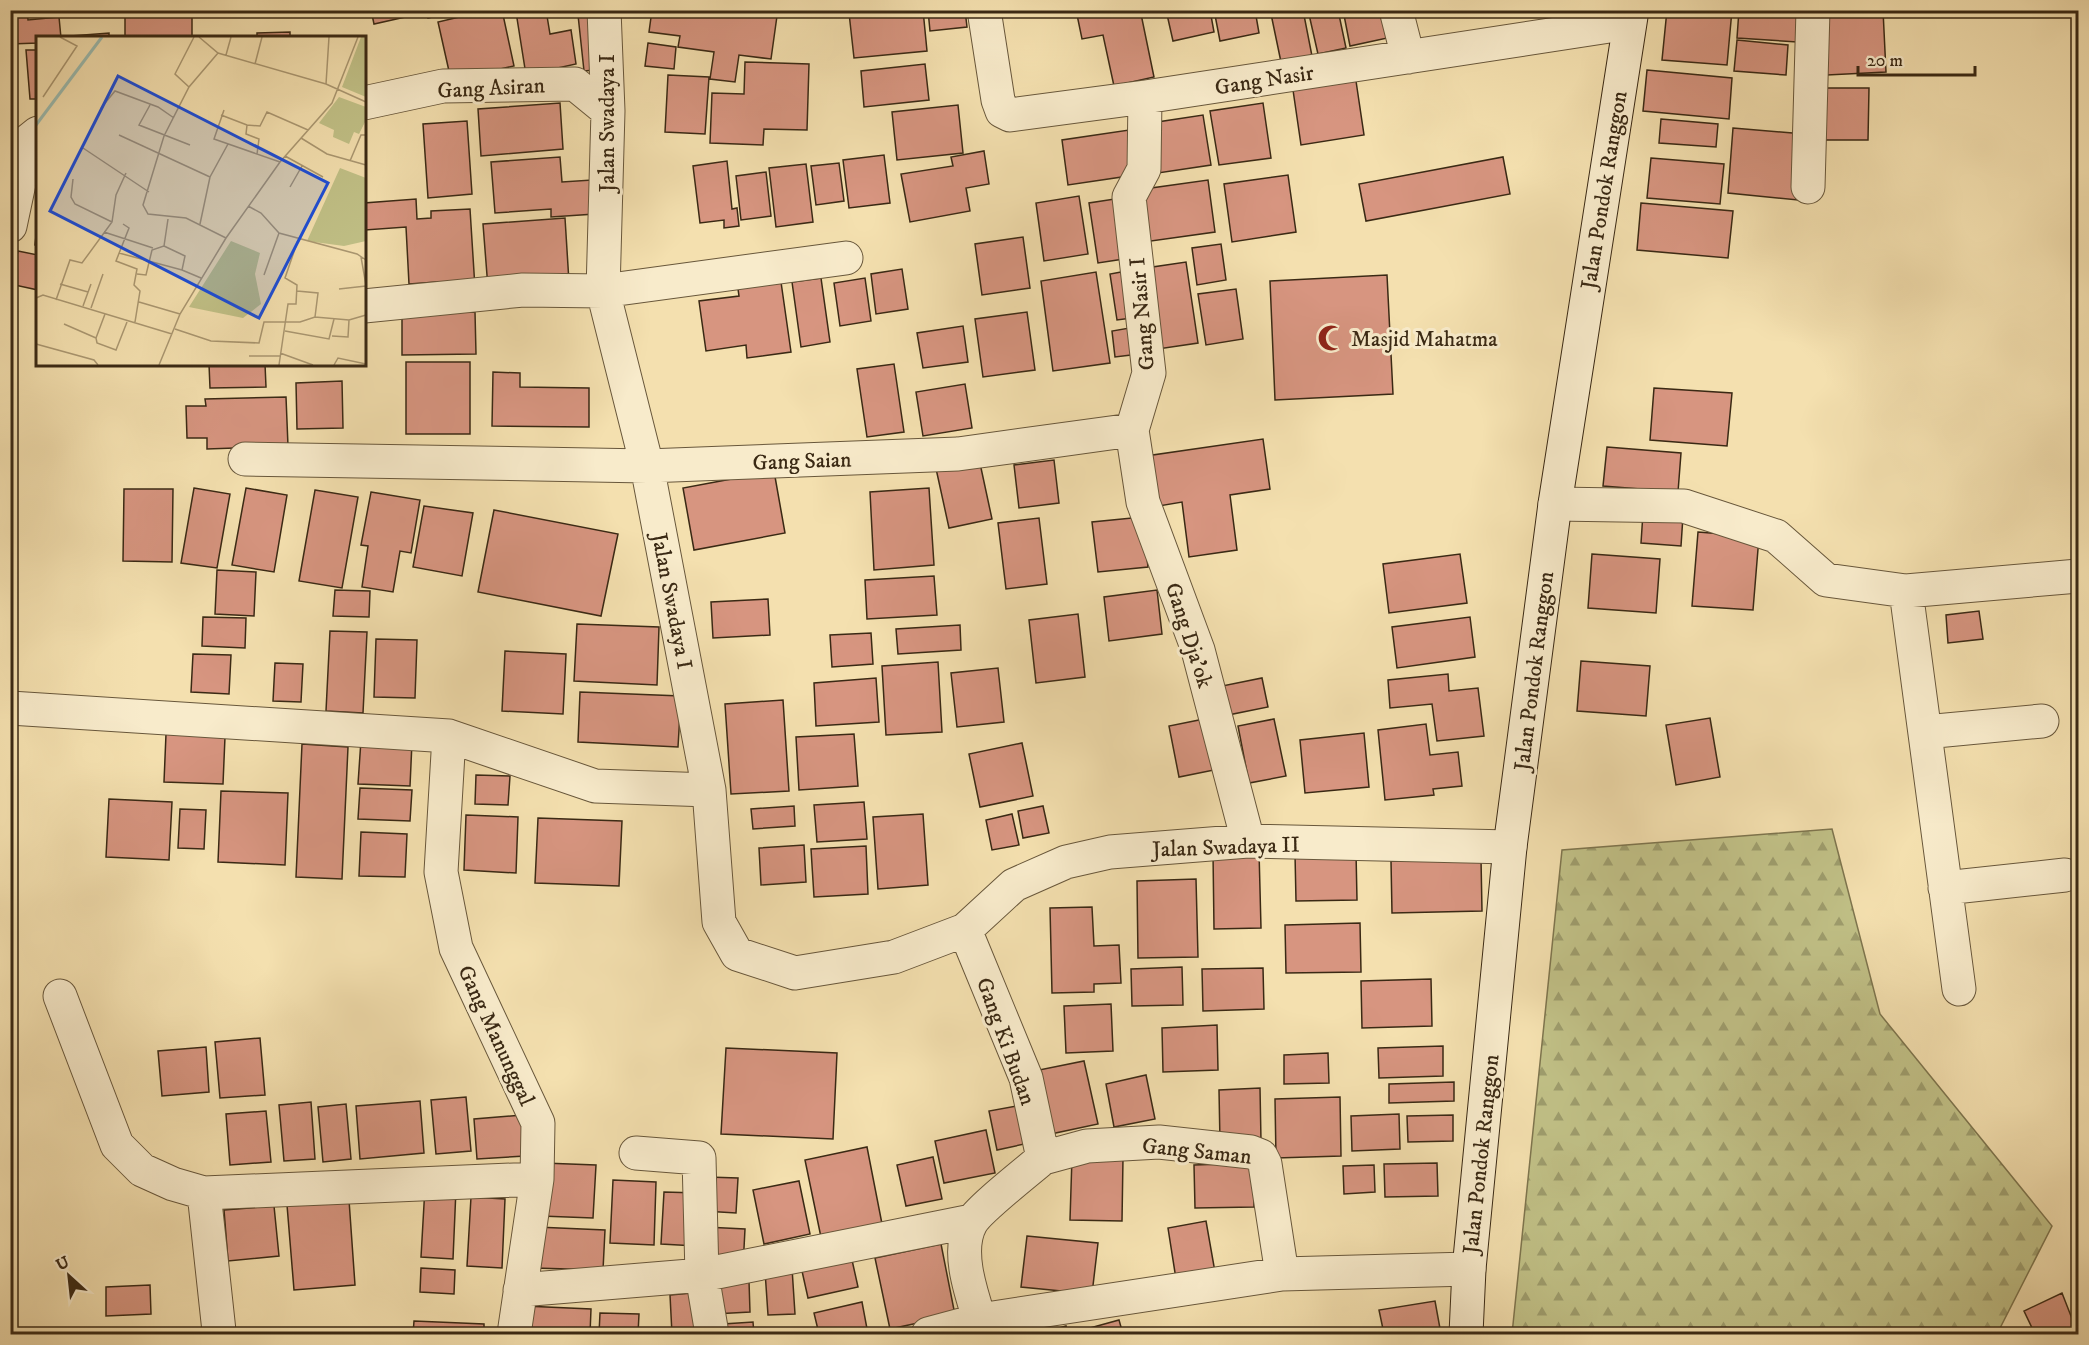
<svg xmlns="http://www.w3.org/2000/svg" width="2089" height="1345" viewBox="0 0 2089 1345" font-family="'IM FELL DW Pica',serif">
  <defs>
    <pattern id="forest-firs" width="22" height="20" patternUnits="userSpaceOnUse" patternTransform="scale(1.5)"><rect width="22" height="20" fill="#c1c187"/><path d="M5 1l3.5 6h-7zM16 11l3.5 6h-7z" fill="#9e9d6d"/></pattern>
  </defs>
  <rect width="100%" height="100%" fill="#f4e0af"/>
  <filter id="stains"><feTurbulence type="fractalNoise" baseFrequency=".00333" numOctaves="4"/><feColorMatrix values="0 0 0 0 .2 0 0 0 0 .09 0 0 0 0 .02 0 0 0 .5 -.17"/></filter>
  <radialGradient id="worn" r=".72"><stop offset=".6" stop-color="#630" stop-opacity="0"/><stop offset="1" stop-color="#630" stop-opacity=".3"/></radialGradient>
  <path fill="url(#forest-firs)" stroke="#7e754e" stroke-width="1.5" d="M1832 829 1880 1014 2052 1226 1997 1334H1512L1562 850Z"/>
  <path fill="#d79580" stroke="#3a2914" stroke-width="1.5" d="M10 10H27L28 20 59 17 61 38H38V43L10 44Z
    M32 10H74V12L32 15Z
    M125 10H192V38H125Z
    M280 10H323L322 14 280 13Z
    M371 10H418L419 14 374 24Z
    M426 10H460L428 18Z
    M489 10H502L514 66 451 80 438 22Z
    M546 10 550 34 571 30 576 64 526 75 516 12Z
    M652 10H731L777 16 771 59 739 55 735 82 710 79 714 52 678 47 680 36 649 32Z
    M869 10H923L927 51 854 58 849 13Z
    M928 10H965L967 27 930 31Z
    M1076 10H1136L1137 14H1141L1154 77 1114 86 1103 35 1082 39Z
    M1166 10H1210L1214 32 1173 41Z
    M1214 10H1255L1259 33 1220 41Z
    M1288 10H1303L1312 56 1281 62 1271 14Z
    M1308 10H1338L1346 48 1318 54Z
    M1343 10H1386L1392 37 1350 46Z
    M1667 10H1732L1727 65 1662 60Z
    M1739 10H1799L1797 42 1737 38Z
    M1825 10H1883L1886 72 1827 75Z
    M599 13 605 69 584 71 578 15Z
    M290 32V38H257V33Z
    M109 33V38H71V36Z
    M1737 40 1788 45 1786 75 1734 71Z
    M648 43 676 47 674 69 645 66Z
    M26 50H38V99H30Z
    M745 62 809 64 807 130 764 129 763 145 710 143 712 93 744 94Z
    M925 64 929 100 864 107 861 71Z
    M1647 70 1732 78 1729 119 1643 111Z
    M668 75 709 77 705 134 665 132Z
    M1356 81 1364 135 1301 145 1293 90Z
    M1814 88H1869L1868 140H1814Z
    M560 103 563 149 481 156 478 109Z
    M1263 103 1271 158 1219 165 1210 111Z
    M958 105 963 153 897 160 892 112Z
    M1203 115 1211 165 1158 173 1151 123Z
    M1661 119 1718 124 1716 147 1659 143Z
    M467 121 472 194 428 198 423 124Z
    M1733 128 1804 134 1798 200 1728 193Z
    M1129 130 1135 175 1068 185 1062 140Z
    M984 151 989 184 966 188 970 211 910 222 901 174 953 166 951 157Z
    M884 155 890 203 849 208 843 160Z
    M560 157 562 182 592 180 595 214 551 217V209L495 213 491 162Z
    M1503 157 1510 194 1366 221 1359 184Z
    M1651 158 1724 164 1720 204 1647 198Z
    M727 161 732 209 737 208 739 226 724 228V220L700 223 693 166Z
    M839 163 844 201 816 205 811 166Z
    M806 164 813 222 776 227 769 168Z
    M766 172 771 216 741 220 736 176Z
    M1288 175 1296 232 1232 242 1224 184Z
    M1208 180 1215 232 1144 242 1137 190Z
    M1079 196 1088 254 1044 261 1036 203Z
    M1121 198 1130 258 1098 263 1089 203Z
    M416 199 417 219 431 218V211L470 209 475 288 437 291 436 282 409 284 406 227 365 230 364 203Z
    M1641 203 1733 211 1728 258 1637 250Z
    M38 218V246L35 245Z
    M565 218 569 282 488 288 483 224Z
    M1023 237 1030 288 982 295 975 244Z
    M1221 244 1226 280 1197 285 1192 248Z
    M18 251 38 255V290L10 284Z
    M1186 262 1198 343 1158 349 1146 268Z
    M902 269 908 309 876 314 871 274Z
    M1132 270 1139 317 1117 320 1110 274Z
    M1096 272 1110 363 1053 371 1041 281Z
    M780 275 791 352 747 358 746 345 706 351 699 301 739 296 737 282Z
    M1387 275 1393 394 1275 400 1270 281Z
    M821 278 830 342 801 347 792 282Z
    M865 278 871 321 840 326 834 283Z
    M1236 289 1243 339 1206 345 1198 294Z
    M475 312 476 354 402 355V313Z
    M1027 312 1035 370 983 377 975 319Z
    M963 326 968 362 923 368 917 333Z
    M1135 327 1139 354 1115 357 1112 331Z
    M406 362H470V434H406Z
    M209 364H265L266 387 210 388Z
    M894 364 904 432 867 437 857 369Z
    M493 372 520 373V387L589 388V427L492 426Z
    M342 381 343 428 297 429 296 383Z
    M965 384 972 428 923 436 916 392Z
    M1654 388 1732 393 1727 446 1650 440Z
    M286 397 288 446 207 449V438H187L186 406H206L205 399Z
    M1263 439 1270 489 1230 495 1237 550 1189 557 1182 502 1153 507 1146 456Z
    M1607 447 1681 453 1678 492 1603 486Z
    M978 454 992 519 949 528 935 464Z
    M1054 460 1059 503 1019 508 1014 465Z
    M774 471 785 533 694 550 683 488Z
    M194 488 230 494 217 568 181 563Z
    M246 488 287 495 274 572 232 565Z
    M929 488 934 565 874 570 870 492Z
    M124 489H173L172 562 123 561Z
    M315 490 358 497 342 588 299 581Z
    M371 492 420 500 411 553 400 551 393 592 362 587 368 546 361 545Z
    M424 506 473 513 462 576 413 567Z
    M494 510 618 534 601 616 478 592Z
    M1643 513 1683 516 1681 546 1641 543Z
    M1142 517 1148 567 1098 572 1092 522Z
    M1039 518 1047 584 1006 589 998 523Z
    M1698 532 1759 537 1753 610 1692 606Z
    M1460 554 1467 603 1389 613 1383 564Z
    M1592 554 1660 559 1656 613 1588 608Z
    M217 570 256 572 254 616 215 614Z
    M934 576 937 615 867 619 865 580Z
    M335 590 370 591 369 617 333 616Z
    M1157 590 1162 634 1109 641 1104 597Z
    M768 599 770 635 713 638 711 602Z
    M1979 611 1983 639 1948 643 1946 615Z
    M1078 614 1085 677 1036 683 1029 620Z
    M203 617 246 618 245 648 202 646Z
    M1470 617 1475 657 1397 668 1392 627Z
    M577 624 659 627 657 685 574 681Z
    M960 625 961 650 898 654 896 629Z
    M330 631 367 632 363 713 326 711Z
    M871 633 873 664 832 667 830 635Z
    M376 639 417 640 415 698 374 697Z
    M505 651 566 654 563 714 502 711Z
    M193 654 231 655 229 694 191 692Z
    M1581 661 1650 666 1646 716 1577 711Z
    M938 662 942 732 886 735 882 666Z
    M275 663 303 664 301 702 273 701Z
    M998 668 1004 722 957 727 951 673Z
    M1448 674 1449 691 1478 688 1484 736 1437 741 1432 704 1390 708 1388 680Z
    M876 678 879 722 816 726 814 683Z
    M1262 678 1268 707 1228 715 1222 686Z
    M580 692 681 696 678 747 578 742Z
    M783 700 789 791 731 794 725 704Z
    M1214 717 1224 768 1179 777 1169 726Z
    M1710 718 1720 777 1676 785 1666 725Z
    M1274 719 1286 776 1249 783 1238 726Z
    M1426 724 1430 755 1458 752 1462 786 1433 789 1434 795 1385 800 1378 730Z
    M1364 733 1369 787 1305 793 1300 740Z
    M166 734 225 737 223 784 164 782Z
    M854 734 858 786 799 790 796 737Z
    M361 740 412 742 410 786 358 784Z
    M1022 743 1033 796 980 807 969 754Z
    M302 744 348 747 342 879 296 877Z
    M476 775 510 776 508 805 475 804Z
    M360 788 412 790 410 821 358 819Z
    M221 791 288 793 285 865 218 862Z
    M109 799 172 802 169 860 106 857Z
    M864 802 867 839 817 842 814 805Z
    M794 806 795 826 753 829 751 809Z
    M1043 806 1049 833 1023 838 1018 811Z
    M180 809 206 810 204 849 178 848Z
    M923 814 928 885 878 889 873 817Z
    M1012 814 1019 845 992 850 986 820Z
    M466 815 518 817 516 873 464 870Z
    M538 818 622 821 619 886 535 883Z
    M361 832 407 834 405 877 359 876Z
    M804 845 806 882 761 885 759 848Z
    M866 846 868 894 814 897 811 849Z
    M1259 851 1261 928 1214 929 1213 853Z
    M1356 852 1357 900 1296 901 1295 854Z
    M1481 859 1482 911 1392 913 1391 861Z
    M1196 879 1198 957 1138 958 1137 881Z
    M1092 907 1094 946 1119 945 1121 983 1094 984V992L1052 993 1050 908Z
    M1360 923 1361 972 1286 973 1285 925Z
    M1182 967 1183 1005 1132 1006 1131 969Z
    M1263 968 1264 1009 1203 1011 1202 969Z
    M1431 979 1432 1026 1362 1028 1361 981Z
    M1111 1004 1113 1051 1066 1053 1064 1006Z
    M1217 1025 1218 1070 1163 1072 1162 1028Z
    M260 1038 265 1095 220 1098 215 1042Z
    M1443 1046V1076L1379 1078 1378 1048Z
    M206 1047 209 1092 162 1096 158 1051Z
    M726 1048 837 1053 833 1139 721 1134Z
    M1328 1053 1329 1083 1284 1084V1055Z
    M1084 1061 1098 1124 1046 1135 1034 1071Z
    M1146 1075 1155 1119 1114 1127 1106 1084Z
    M1454 1082V1101L1389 1103V1084Z
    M1260 1088 1261 1141 1220 1142 1219 1090Z
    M466 1097 471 1151 436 1154 431 1100Z
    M1340 1097 1341 1156 1276 1158 1275 1099Z
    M420 1101 424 1153 360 1159 356 1106Z
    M311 1102 315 1159 284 1161 279 1105Z
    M346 1104 351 1159 323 1162 318 1107Z
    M1022 1105 1029 1143 997 1150 989 1111Z
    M266 1111 271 1162 230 1165 226 1114Z
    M1399 1114 1400 1149 1352 1151 1351 1116Z
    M522 1115 525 1156 477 1159 474 1119Z
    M1453 1115V1141L1408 1142 1407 1116Z
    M986 1130 995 1173 944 1183 935 1141Z
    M867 1147 883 1229 822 1242 805 1160Z
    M933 1157 942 1199 906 1206 897 1165Z
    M1072 1157 1123 1158 1122 1221 1070 1220Z
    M543 1163 596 1165 593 1218 541 1216Z
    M1253 1163 1254 1207 1195 1208 1194 1165Z
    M1437 1163 1438 1196 1385 1197 1384 1164Z
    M1374 1165 1375 1192 1344 1194 1343 1166Z
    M707 1177 738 1178 736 1213 704 1211Z
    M613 1180 656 1182 654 1245 610 1243Z
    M799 1181 810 1234 764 1244 753 1190Z
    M425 1187 456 1189 453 1259 421 1257Z
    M664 1192 698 1193 696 1246 661 1244Z
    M471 1197 505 1199 502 1268 467 1266Z
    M349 1200 355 1285 294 1290 287 1205Z
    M274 1206 279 1256 228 1261 224 1210Z
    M1206 1221 1215 1272 1176 1279 1168 1228Z
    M536 1227 605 1230 603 1270 534 1268Z
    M705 1227 745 1229 743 1267 703 1265Z
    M1027 1236 1098 1243 1092 1294 1021 1287Z
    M941 1244 955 1315 890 1329 875 1258Z
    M852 1260 858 1287 808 1298 802 1271Z
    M421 1268 455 1270 454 1294 420 1292Z
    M792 1268 795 1314 768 1315 765 1271Z
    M749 1281 750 1312 714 1314 713 1284Z
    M150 1285 151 1314 106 1316V1287Z
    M703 1292 705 1334H672L670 1295Z
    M2062 1293 2078 1334H2035L2024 1311Z
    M1435 1301 1441 1334H1384L1379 1310Z
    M862 1302 868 1334H819L814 1313Z
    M524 1306 591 1309 590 1334H523Z
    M600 1313 639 1314 638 1334H599Z
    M1119 1320 1123 1334H1080L1079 1331Z
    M414 1321 484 1324V1334H413Z
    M753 1322 754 1334H723V1324Z
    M1066 1326 1068 1334H1038Z
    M1252 1328 1253 1334H1213Z"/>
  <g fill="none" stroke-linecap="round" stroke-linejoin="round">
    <g stroke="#68573b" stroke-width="35">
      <path id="street" d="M604 10 608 111 603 291 647 466 709 790 719 922 737 954 795 973 894 957 965 930 1014 885 1066 862 1110 852 1248 841 1510 847
        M984 10 998 100 1002 111 1010 115 1145 97 1629 23
        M1396 10 1408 57
        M1145 97 1144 169 1129 197 1149 373 1132 430 1143 502 1198 650 1248 841
        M364 103 443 86 575 84 608 111
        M1808 187 1813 10
        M10 226 28 141 38 133
        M364 306 523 290 603 291 846 258
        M245 459 647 466 958 454 1132 430
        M1555 504 1684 506 1776 536 1826 580 1906 591 2078 576
        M1906 591 1959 989
        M10 708 449 736 595 786 709 790
        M1925 732 2042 721
        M449 736 441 872 456 948 538 1123 537 1179 514 1334
        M1945 888 2065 875
        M965 930 1026 1078 1043 1158C1028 1171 979 1209 971 1223 954 1254 975 1303 984 1334
        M60 996 117 1145 142 1170 173 1184 204 1193 537 1179
        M636 1153 699 1158 702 1275 712 1334
        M1043 1158 1087 1146 1159 1142 1251 1152 1261 1156 1265 1164 1282 1274 1469 1269
        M204 1193 219 1331
        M520 1290 702 1275 972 1221
        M928 1334 980 1320 1282 1274"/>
    </g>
    <g stroke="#3a2914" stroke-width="35">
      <path id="secondary" d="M1466 1334 1469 1269 1510 847 1555 504 1632 10"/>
    </g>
    <use href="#street" stroke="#f8ebcb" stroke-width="33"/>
    <use href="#secondary" stroke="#f8ebcb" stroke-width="33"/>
  </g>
  <defs>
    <g id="mosque-bare" transform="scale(2.07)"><path d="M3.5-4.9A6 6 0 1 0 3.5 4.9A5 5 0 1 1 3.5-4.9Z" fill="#8f2418" stroke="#f8ebcb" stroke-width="2.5" paint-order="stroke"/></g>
  </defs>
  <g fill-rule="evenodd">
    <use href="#mosque-bare" x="1331" y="338"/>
  </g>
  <g text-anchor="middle" stroke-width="6" stroke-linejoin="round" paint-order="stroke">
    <g font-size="22" fill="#3a2914" stroke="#f8ebcb">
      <text transform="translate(1264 79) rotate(-9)" y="8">Gang Nasir</text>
      <text transform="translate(491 87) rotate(-3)" y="8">Gang Asiran</text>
      <text transform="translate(606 123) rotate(-90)" y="8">Jalan Swadaya I</text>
      <text transform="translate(1603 190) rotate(-81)" y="8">Jalan Pondok Ranggon</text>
      <text transform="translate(1141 314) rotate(-95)" y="8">Gang Nasir I</text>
      <text transform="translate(802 460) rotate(-2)" y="8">Gang Saian</text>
      <text transform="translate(673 601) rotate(79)" y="8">Jalan Swadaya I</text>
      <text transform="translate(1190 635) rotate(72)" y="8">Gang Dja'ok</text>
      <text transform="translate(1533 671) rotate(-83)" y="8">Jalan Pondok Ranggon</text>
      <text transform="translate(1226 846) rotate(-2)" y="8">Jalan Swadaya II</text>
      <text transform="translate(497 1035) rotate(65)" y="8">Gang Manunggal</text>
      <text transform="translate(1007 1041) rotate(70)" y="8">Gang Ki Budan</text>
      <text transform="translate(1197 1150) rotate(6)" y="8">Gang Saman</text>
      <text transform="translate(1480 1154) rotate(-84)" y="8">Jalan Pondok Ranggon</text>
    </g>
    <g font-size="22" fill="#3a2914" stroke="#f8ebcb" text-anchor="start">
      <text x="1351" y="346">Masjid Mahatma</text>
    </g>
  </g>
  <g transform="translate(36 36)">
    <rect width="330" height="330" fill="#f4e0af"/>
    <path d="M195 205 224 217 219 238 225 268 207 282 153 271Z" fill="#c1c187"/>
    <path d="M325 1H330V61L306 51ZM304 132 330 142V205L308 210 271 205Z" fill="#c1c187"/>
    <path d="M303 61 330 71V84L323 98 318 96 313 108 297 101 298 94 283 87Z" fill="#c1c187"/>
    <path fill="none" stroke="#9cbcb0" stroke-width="3" d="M0 89 66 1"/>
    <path fill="none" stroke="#aa9771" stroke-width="1.5" d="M163 1 182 17 290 48 330 66M182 17 153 51 128 100 107 169 112 178 150 182 190 202M190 19 195 1M219 28 226 1M290 48 293 1M153 51 139 38 158 1M7 61 41 10 24 1M114 69 103 89 154 109M65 72 79 55 122 71 138 82M188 74 178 103 244 126M185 79 211 89M83 99 174 141M265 102 291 118 330 129M47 112 113 156M221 118 223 103 210 98 211 89 224 90 231 76 272 94M249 120 287 141M314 125 325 99H330M37 143 35 161 39 168 76 186M254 151 266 130M212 170 225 177 243 197 321 218 330 224M87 188 93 192 80 225 101 233 98 249 104 255 99 286M164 188 174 141 192 108M68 196 117 212M128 210 149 220 146 234 165 242M83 217 146 234M325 221 330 249M101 238 110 239 116 214 128 210 132 183M228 239 243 197M24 248 52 256M303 253 330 250M261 255 282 257 279 281M0 262 7 259 136 298M20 264 34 224 46 227 76 186 80 159 90 137M103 266 144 278M47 270 55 248M55 272 67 238M28 288 60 302M139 293 175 305 223 307 228 286H264L279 281 313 284 330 279M249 295 293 303 298 283M296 300 312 301 313 284M60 302 61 307 80 314 91 286M60 302 69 278M0 308 58 324 62 329M244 317 277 329M213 320H244M123 329 144 278 190 202 244 126 296 67 322 1M243 329 252 268H260L261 249 249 242 262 204M298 329 302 322 330 328"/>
    <path fill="#1d4ed8" fill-opacity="0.15" stroke="#1d4ed8" stroke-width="3" d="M82 40 292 147 223 282 14 175Z"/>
    <rect width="330" height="330" fill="none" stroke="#3a2914" stroke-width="3"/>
  </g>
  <rect width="2089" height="1345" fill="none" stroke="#f4e0af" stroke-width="36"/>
  <rect x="12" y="12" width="2065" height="1321" fill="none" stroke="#3a2914" stroke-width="3"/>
  <rect x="18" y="18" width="2053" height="1309" fill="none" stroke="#3a2914" stroke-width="1.5"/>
  <g transform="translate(69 1276) rotate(333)" stroke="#f8ebcb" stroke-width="4.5" paint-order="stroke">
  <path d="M0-4.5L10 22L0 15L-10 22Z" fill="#3a2914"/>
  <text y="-9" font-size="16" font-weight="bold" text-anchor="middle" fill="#3a2914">U</text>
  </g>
  <path d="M1858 66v9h117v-9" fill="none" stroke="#3a2914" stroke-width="3"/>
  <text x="1867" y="66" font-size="18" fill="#3a2914" stroke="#f8ebcb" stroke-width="4.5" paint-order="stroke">20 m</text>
  <rect width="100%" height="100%" filter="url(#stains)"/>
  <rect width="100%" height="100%" fill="url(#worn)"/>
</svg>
